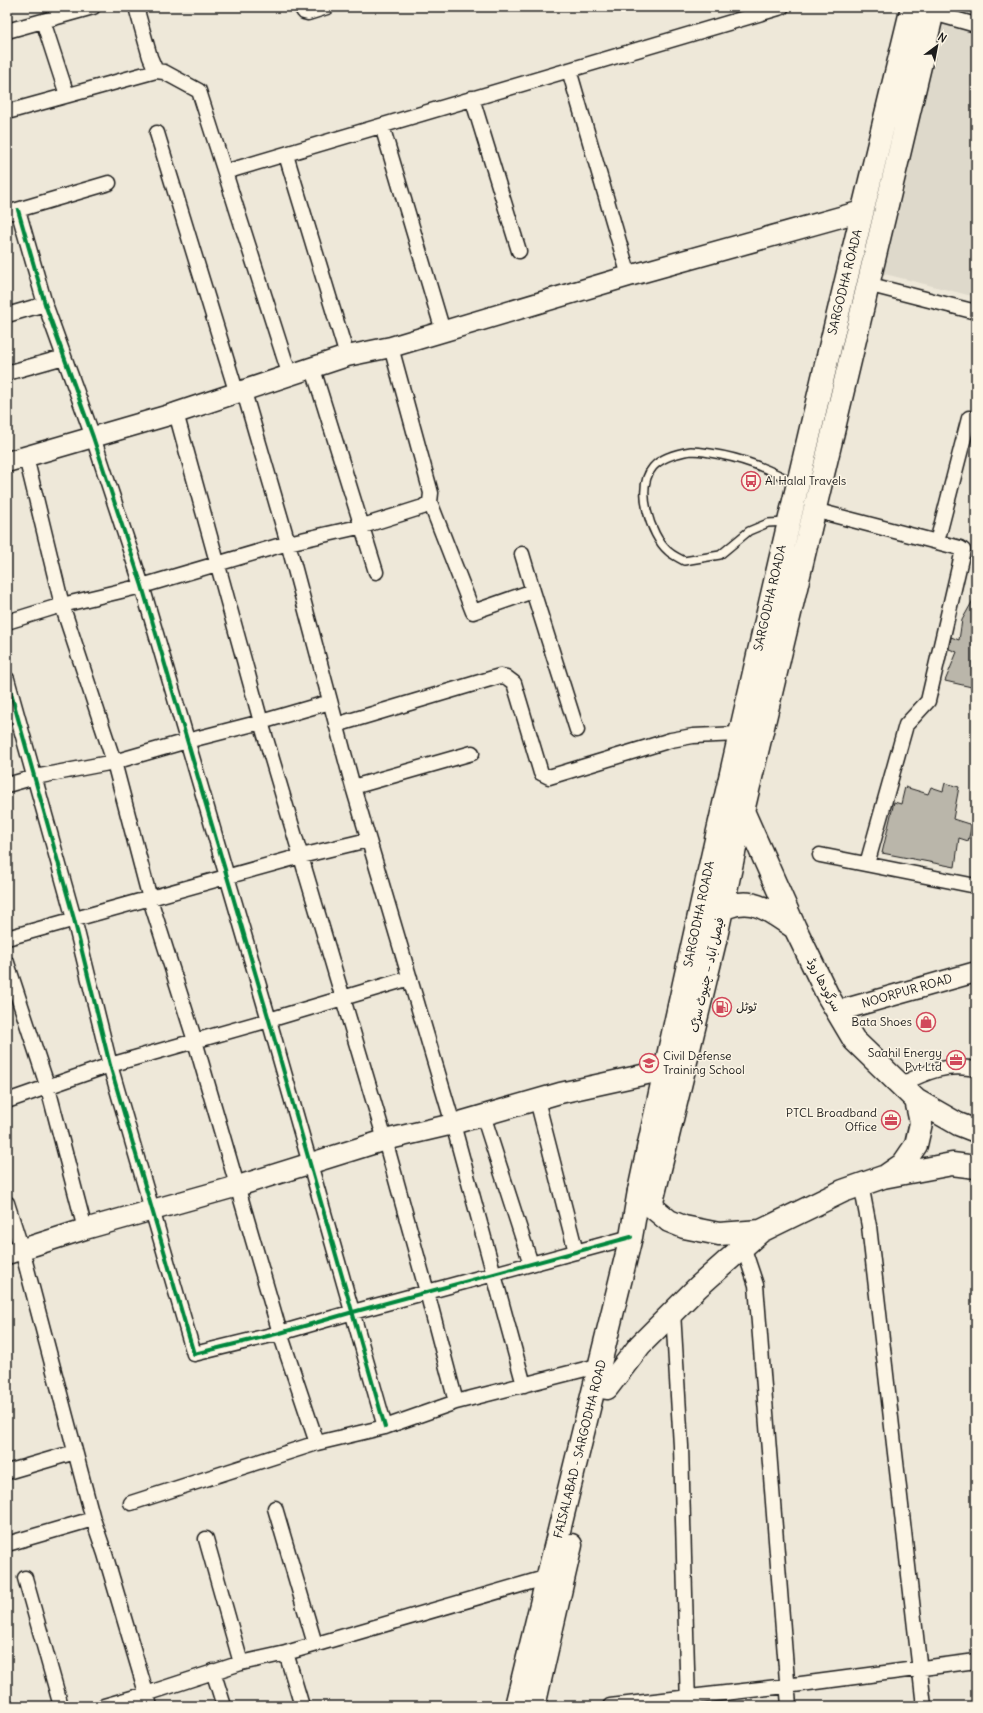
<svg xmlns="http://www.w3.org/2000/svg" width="983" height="1713" viewBox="0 0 983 1713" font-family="Delius,'Playpen Sans Arabic',sans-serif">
  <rect width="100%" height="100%" fill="#eee8d9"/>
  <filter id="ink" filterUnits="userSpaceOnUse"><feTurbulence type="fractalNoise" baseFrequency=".025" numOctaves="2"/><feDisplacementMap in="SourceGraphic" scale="8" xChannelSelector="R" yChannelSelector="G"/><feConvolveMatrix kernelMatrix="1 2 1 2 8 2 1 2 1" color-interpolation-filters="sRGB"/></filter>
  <g filter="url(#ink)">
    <path fill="#ded9cb" d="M941 7H976V297L877 272Z"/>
    <path fill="#bab6aa" stroke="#1c1c1c" d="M976 595V688L945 681 957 652 949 649 951 637 959 640 962 620Z
      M945 783 959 787 953 819 972 825 968 841 959 838 955 867 882 853 894 802 901 804 905 787 928 794 931 787 943 791Z"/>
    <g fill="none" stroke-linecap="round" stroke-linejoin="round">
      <g stroke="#1c1c1c" stroke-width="10">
        <path id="lane" d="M787 522 768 523 749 531 720 555 684 561C679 558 672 555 668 551 650 535 635 488 653 467 662 457 678 453 691 451 697 451 704 452 710 453 744 458 765 468 796 483"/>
      </g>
      <g stroke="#1c1c1c" stroke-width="17">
        <path id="street" d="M136 7 150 57 156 71 164 72 199 91 290 376
          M301 7 304 12 308 13 327 7
          M926 11 976 25
          M43 21 67 95
          M7 31 93 7
          M569 70 629 276
          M472 98 519 251
          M7 112 156 71
          M382 126 443 331
          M157 133 237 394
          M286 155 347 356
          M225 172 782 7
          M18 210 45 304 93 437 142 586 269 1020 385 1427
          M7 213 109 183
          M867 284 976 312
          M7 315 45 304
          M391 347 431 493 430 502 473 612 533 591 577 730
          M313 369 376 572
          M7 373 64 357
          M244 392 288 543 353 787 453 1124 524 1385
          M176 413 261 722 385 1140 427 1292 456 1402
          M26 457 62 605 114 762 150 899 195 1041 280 1333 317 1443
          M814 510 960 548 963 550 928 701 906 725 867 864
          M937 542 969 418
          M522 554 533 591
          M7 622 62 605 142 586 288 543 363 526 423 507 430 502
          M7 679 74 919 110 1065 194 1354 280 1333 353 1312 631 1237
          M336 725 500 676 506 677 514 683 541 773 549 777 671 740 693 736 739 734
          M7 785 35 777 114 762 187 741 261 722 330 702
          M353 787 472 753
          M820 855 976 886
          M7 938 301 856 368 840
          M7 963 48 1088 85 1229
          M900 1085C926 1072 946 1063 976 1069
          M537 1100 576 1252
          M7 1101 110 1065 269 1020 410 978
          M483 1115 531 1264
          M861 1184 869 1226 924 1706
          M7 1203 22 1250 93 1519 105 1554 150 1706
          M743 1246 756 1285 789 1706
          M673 1312 681 1446 688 1706
          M7 1472 75 1452
          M131 1503 317 1443 385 1427 456 1402 601 1365
          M275 1508 315 1644
          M206 1539 241 1663
          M7 1544 93 1519
          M25 1578 61 1706
          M286 1653 302 1706
          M213 1671 224 1706
          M104 1706 146 1694 241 1663 286 1653 548 1577
          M610 1706 786 1686 976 1661"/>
      </g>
      <g stroke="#1c1c1c" stroke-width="23">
        <path id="secondary" d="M7 462 176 413 347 356 391 347 629 276 862 211
          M838 1011 976 972
          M7 1254 85 1229 238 1186 385 1140 453 1124 560 1093 665 1070"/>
      </g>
      <g stroke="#1c1c1c" stroke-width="25">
        <path id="primary" d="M516 1706 631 1237 639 1191
          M534 1706 571 1545"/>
      </g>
      <g stroke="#1c1c1c" stroke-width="25">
        <path id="highway" d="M743 811 795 928 828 996 854 1040 916 1100 958 1124 976 1131
          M712 915C747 892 764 907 795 928
          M887 1175 903 1164 916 1145 921 1123 916 1100
          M651 1206 716 937 743 811 934 7
          M761 1231 719 1234 684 1227 669 1221 651 1206 639 1191C723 795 816 401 912 7
          M607 1388 640 1345 698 1287 761 1231 843 1191 883 1177 952 1164 976 1167"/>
      </g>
      <use href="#lane" stroke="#fcf5e5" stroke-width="7"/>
      <use href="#street" stroke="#fcf5e5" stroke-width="14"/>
      <use href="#secondary" stroke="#fcf5e5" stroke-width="20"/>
      <use href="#primary" stroke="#fcf5e5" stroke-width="22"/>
      <use href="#highway" stroke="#fcf5e5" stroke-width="22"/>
      <g stroke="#fcf5e5" stroke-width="6">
        <path id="cycleway" d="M18 210 45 304 93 437 142 586 269 1020 385 1427
          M7 679 74 919 110 1065 194 1354 280 1333 353 1312 631 1237"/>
      </g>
      <use href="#cycleway" stroke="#00873e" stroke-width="4"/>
    </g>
  </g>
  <defs>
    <g id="bus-ring" transform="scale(1)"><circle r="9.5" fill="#fcf5e5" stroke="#d1495b" stroke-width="1.5"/><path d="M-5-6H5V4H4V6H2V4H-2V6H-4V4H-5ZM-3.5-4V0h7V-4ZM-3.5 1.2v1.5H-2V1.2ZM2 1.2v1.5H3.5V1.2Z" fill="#d1495b"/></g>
    <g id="fuel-ring" transform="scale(1)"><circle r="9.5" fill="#fcf5e5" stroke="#d1495b" stroke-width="1.5"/><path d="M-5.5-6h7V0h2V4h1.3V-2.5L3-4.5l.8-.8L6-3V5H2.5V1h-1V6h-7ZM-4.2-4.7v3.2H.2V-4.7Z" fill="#d1495b"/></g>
    <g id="shop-ring" transform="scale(1)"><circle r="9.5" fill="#fcf5e5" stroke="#d1495b" stroke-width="1.5"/><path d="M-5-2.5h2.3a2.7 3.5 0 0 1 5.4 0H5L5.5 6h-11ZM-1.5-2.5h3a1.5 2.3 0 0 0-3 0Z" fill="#d1495b"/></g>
    <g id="office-ring" transform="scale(1)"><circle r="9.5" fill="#fcf5e5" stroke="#d1495b" stroke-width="1.5"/><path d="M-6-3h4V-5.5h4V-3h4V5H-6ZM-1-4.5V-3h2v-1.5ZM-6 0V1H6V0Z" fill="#d1495b"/></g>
    <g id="school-ring" transform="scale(1)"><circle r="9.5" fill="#fcf5e5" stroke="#d1495b" stroke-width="1.5"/><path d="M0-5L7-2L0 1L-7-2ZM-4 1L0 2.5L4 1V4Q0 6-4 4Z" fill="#d1495b"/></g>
  </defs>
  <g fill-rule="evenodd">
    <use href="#bus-ring" x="751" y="481"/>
    <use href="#fuel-ring" x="722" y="1007"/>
    <use href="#shop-ring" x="926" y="1022"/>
    <use href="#office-ring" x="956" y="1060"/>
    <use href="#school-ring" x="649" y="1063"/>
    <use href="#office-ring" x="891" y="1120"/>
  </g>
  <g text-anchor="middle" stroke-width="3" stroke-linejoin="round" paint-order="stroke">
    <g font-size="12" fill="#1c1c1c" stroke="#fcf5e5">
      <text transform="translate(845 282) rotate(-76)" y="4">SARGODHA ROADA</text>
      <text transform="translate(770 598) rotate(-77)" y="4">SARGODHA ROADA</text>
      <text transform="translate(699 914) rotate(-78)" y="4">SARGODHA ROADA</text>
      <text transform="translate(707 975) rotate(-77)" y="4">فیصل آباد – چنیوٹ سڑک</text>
      <text transform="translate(824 985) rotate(62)" y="4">سرگودھا روڈ</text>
      <text transform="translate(907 991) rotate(-16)" y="4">NOORPUR ROAD</text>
      <text transform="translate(580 1449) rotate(-76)" y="4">FAISALABAD - SARGODHA ROAD</text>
    </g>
    <g font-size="12" fill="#1c1c1c" stroke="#fcf5e5" text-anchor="start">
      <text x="765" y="485">Al Halal Travels</text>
      <text x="736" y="1011">ٹوٹل</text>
      <text x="912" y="1026" text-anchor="end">Bata Shoes</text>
      <text x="942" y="1057" text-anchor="end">Saahil Energy<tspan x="942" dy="14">Pvt Ltd</tspan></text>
      <text x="663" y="1060">Civil Defense<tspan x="663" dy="14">Training School</tspan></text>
      <text x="877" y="1117" text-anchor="end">PTCL Broadband<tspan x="877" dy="14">Office</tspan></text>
    </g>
  </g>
  <rect width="983" height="1713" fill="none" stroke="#fcf5e5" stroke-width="24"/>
  <rect x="12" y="12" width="959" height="1689" fill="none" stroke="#1c1c1c" stroke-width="1.5" filter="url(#ink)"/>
  <g transform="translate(937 46) rotate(32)" stroke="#fcf5e5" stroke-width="3" paint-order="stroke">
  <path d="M0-3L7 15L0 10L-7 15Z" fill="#1c1c1c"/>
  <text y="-6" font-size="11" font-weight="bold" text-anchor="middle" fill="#1c1c1c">N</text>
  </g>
</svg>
